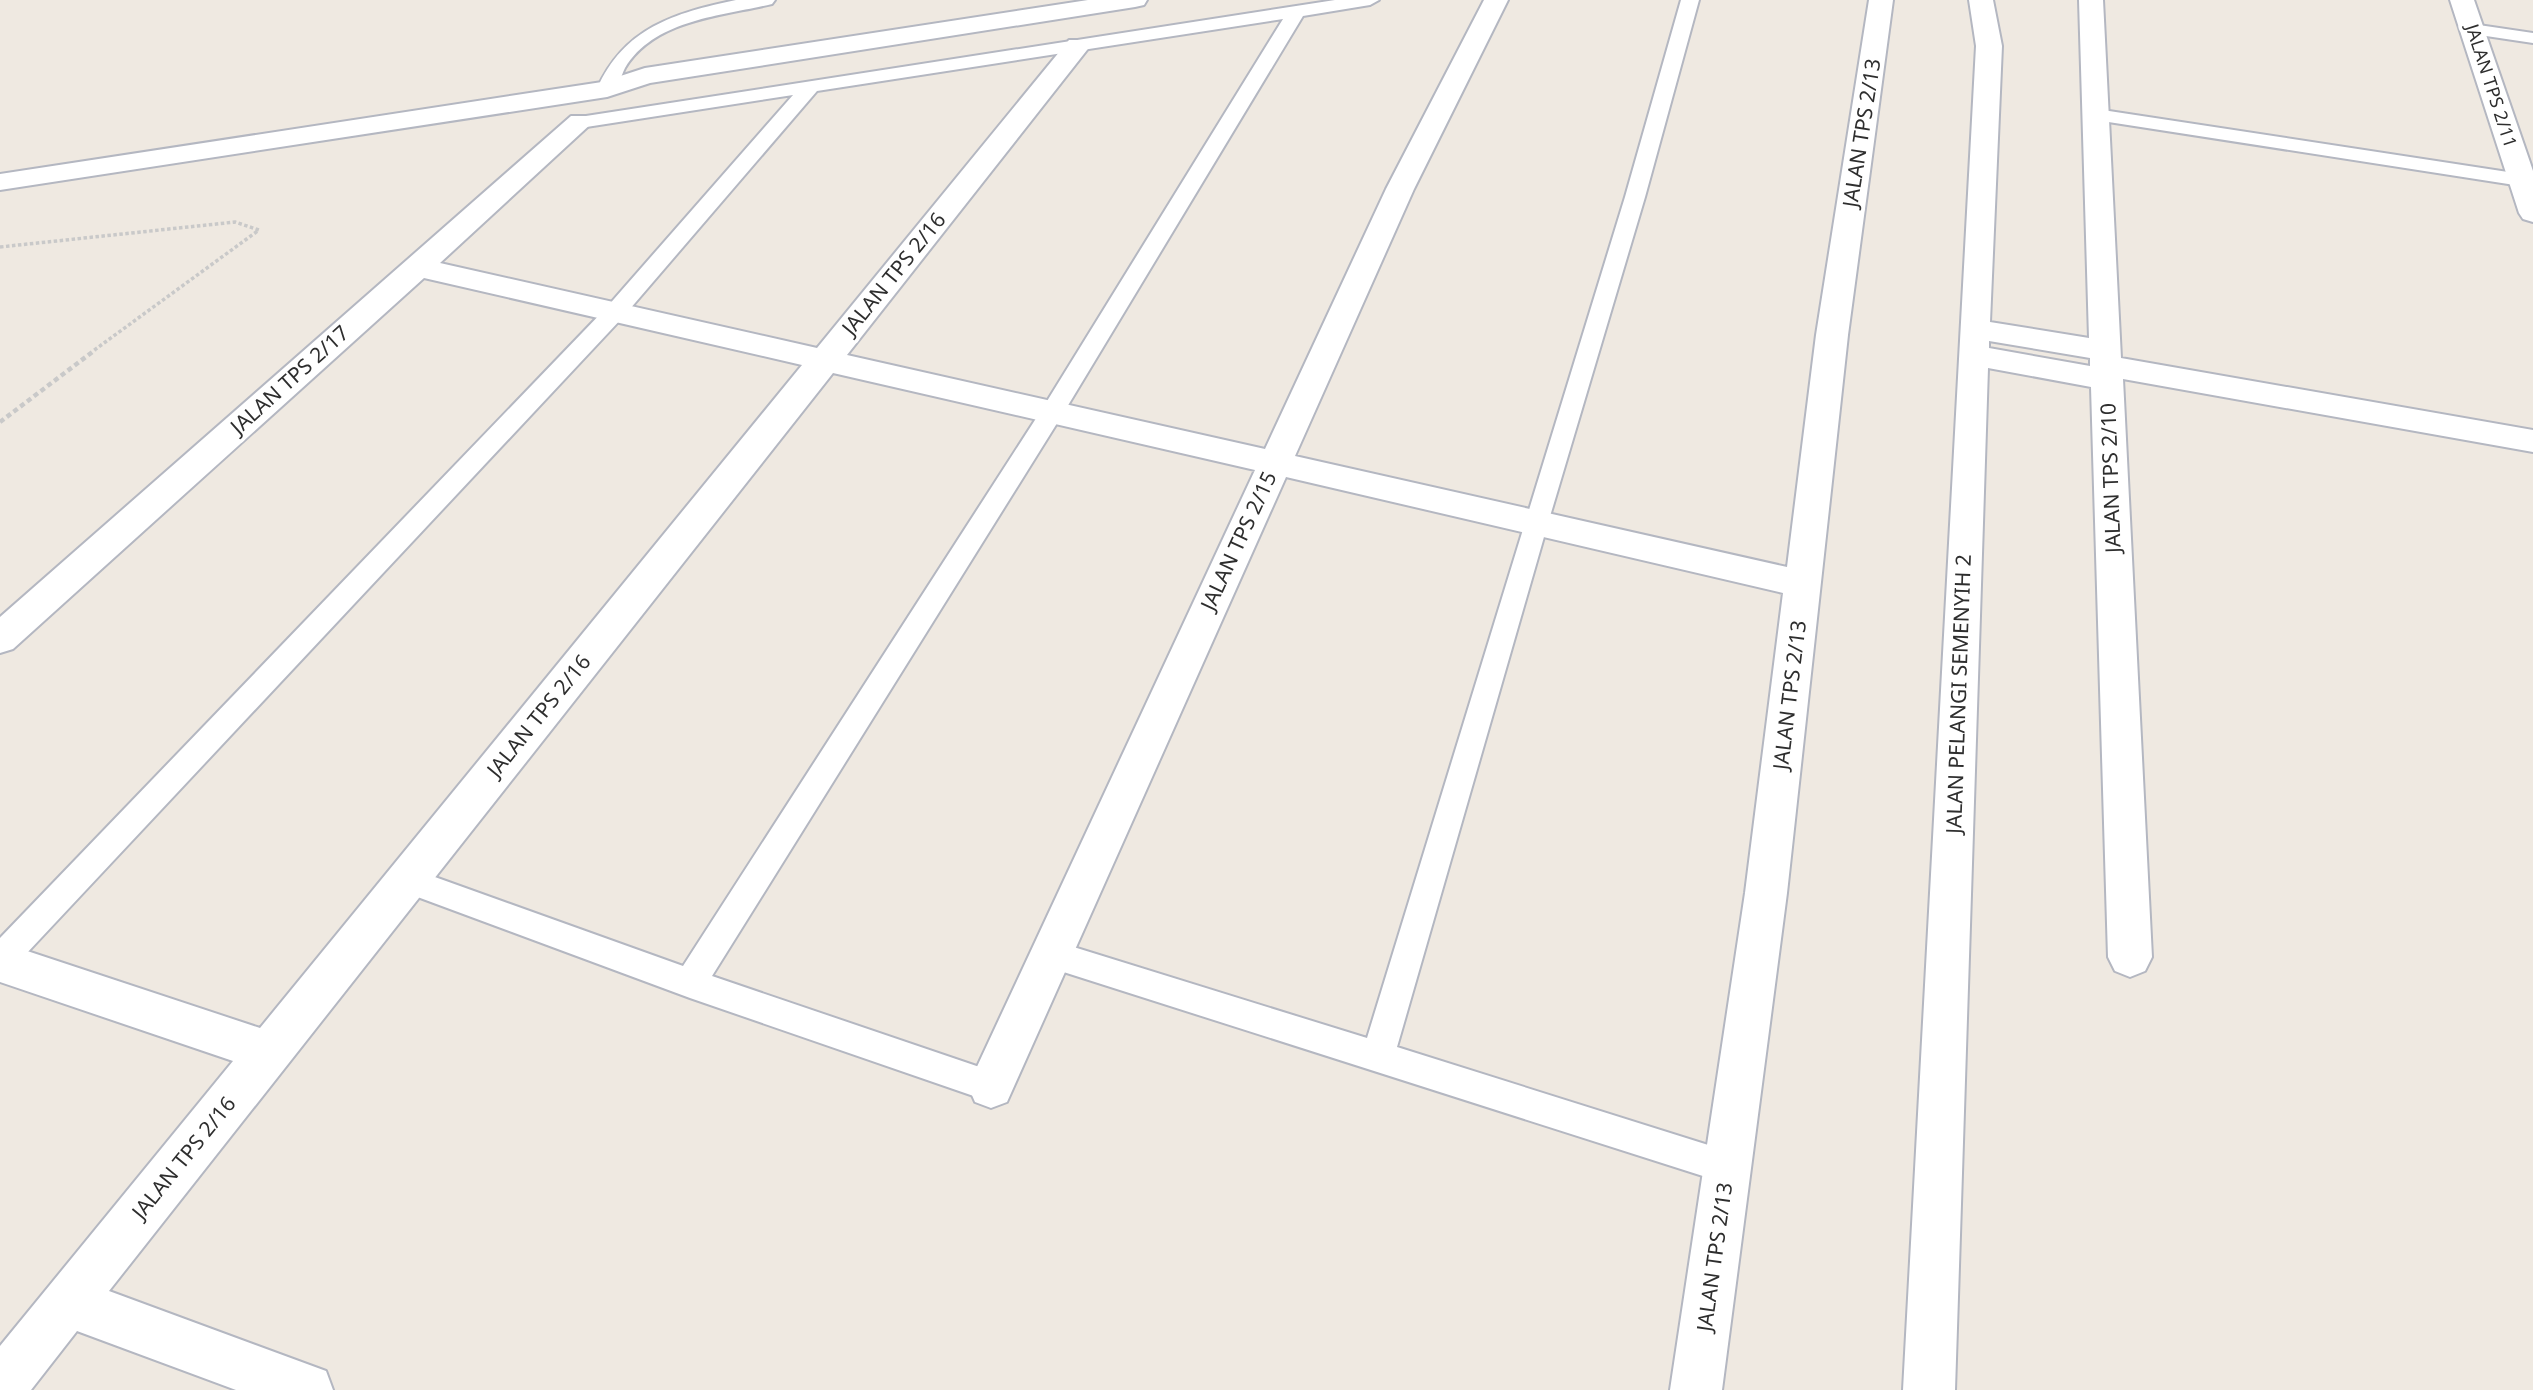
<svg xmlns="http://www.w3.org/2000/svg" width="2533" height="1390" viewBox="0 0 2533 1390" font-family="'Noto Sans',sans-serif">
  <rect width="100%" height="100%" fill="#efe9e1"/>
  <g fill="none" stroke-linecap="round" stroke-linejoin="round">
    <g stroke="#b4b7c1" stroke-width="4">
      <path id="lane" d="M736 0H775L772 4C723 16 655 19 625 68 621 76 619 85 614 93L607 95 597 89C624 28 674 13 736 0Z
        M1335 0H1379L1370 5 1303 16 1064 412 712 976 1003 1075 1008 1086 1003 1097 991 1102 690 998 396 889 392 880 396 871 407 867 683 966 1044 406 1283 19 817 91 623 317 11 970 0 974V938L607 307 793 95 580 128 573 126 570 122 573 118Z
        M1681 0H1699L1645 197 1548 523 1397 1047 1740 1155 1745 1167 1740 1179 1728 1184 1051 968 1040 964 1035 954 1040 944 1051 940 1367 1038 1625 197Z
        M2472 24 2533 33V43L2466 33 2463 29Z
        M2096 109 2521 174 2531 180 2521 186 2089 119 2086 115 2089 111Z"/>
    </g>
    <g stroke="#b4b7c1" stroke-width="4">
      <path id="street" d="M1088 0H1147L1144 5 1135 7 650 83 607 97 0 190V174L602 82 645 68Z
        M1484 0H1508L1414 189 1295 456 1787 567 1816 335 1869 0H1893L1848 335 1787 893 1722 1390H1670L1745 893 1783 593 1286 477 1007 1102 991 1108 975 1102 968 1086 1255 470 833 373 109 1291 326 1371 333 1390H236L77 1331 31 1390H0V1346L233 1061 0 982V942L260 1028 802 365 424 278 13 649 0 653V617L571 116H589L593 122 440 263 817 348 1069 40H1087L1091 45 1087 50 847 355 1265 449 1386 189Z
        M1969 0H1993L2002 46 1990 322 2089 338 2079 0H2103L2121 358 2533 430V452L2123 379 2152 957 2145 971 2130 977 2115 971 2108 957 2091 387 1988 368 1955 1390H1903L1976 46ZM1989 341 2090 358V366L1989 348Z
        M2450 0H2474L2533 171V222L2523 219 2519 213Z"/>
    </g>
    <path stroke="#c9c9c9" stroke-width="3.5" stroke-dasharray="3.5 2.5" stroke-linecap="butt" d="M0 247 235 222 259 230 93 351"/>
    <path stroke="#c9c9c9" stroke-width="4.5" stroke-dasharray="5 3.5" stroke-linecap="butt" d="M0 422 95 350"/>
    <use href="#lane" fill="#fff" fill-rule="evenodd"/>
    <use href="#street" fill="#fff" fill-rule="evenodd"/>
  </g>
  <g text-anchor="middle" stroke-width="7" stroke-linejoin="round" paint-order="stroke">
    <g font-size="18" fill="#2e2e2e" stroke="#fff">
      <text transform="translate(2491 86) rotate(72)" y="6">JALAN TPS 2/11</text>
    </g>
    <g font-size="21" fill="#2e2e2e" stroke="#fff">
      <text transform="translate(1862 133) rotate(-81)" y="7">JALAN TPS 2/13</text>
      <text transform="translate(894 274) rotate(-51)" y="7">JALAN TPS 2/16</text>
      <text transform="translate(290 380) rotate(-42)" y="7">JALAN TPS 2/17</text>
      <text transform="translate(2111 478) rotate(-92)" y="7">JALAN TPS 2/10</text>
      <text transform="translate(1239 541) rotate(-65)" y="7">JALAN TPS 2/15</text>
      <text transform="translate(1959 694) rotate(-88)" y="7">JALAN PELANGI SEMENYIH 2</text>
      <text transform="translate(1790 695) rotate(-83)" y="7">JALAN TPS 2/13</text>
      <text transform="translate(539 716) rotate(-51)" y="7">JALAN TPS 2/16</text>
      <text transform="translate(184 1158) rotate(-51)" y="7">JALAN TPS 2/16</text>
      <text transform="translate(1715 1257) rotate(-82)" y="7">JALAN TPS 2/13</text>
    </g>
  </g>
</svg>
